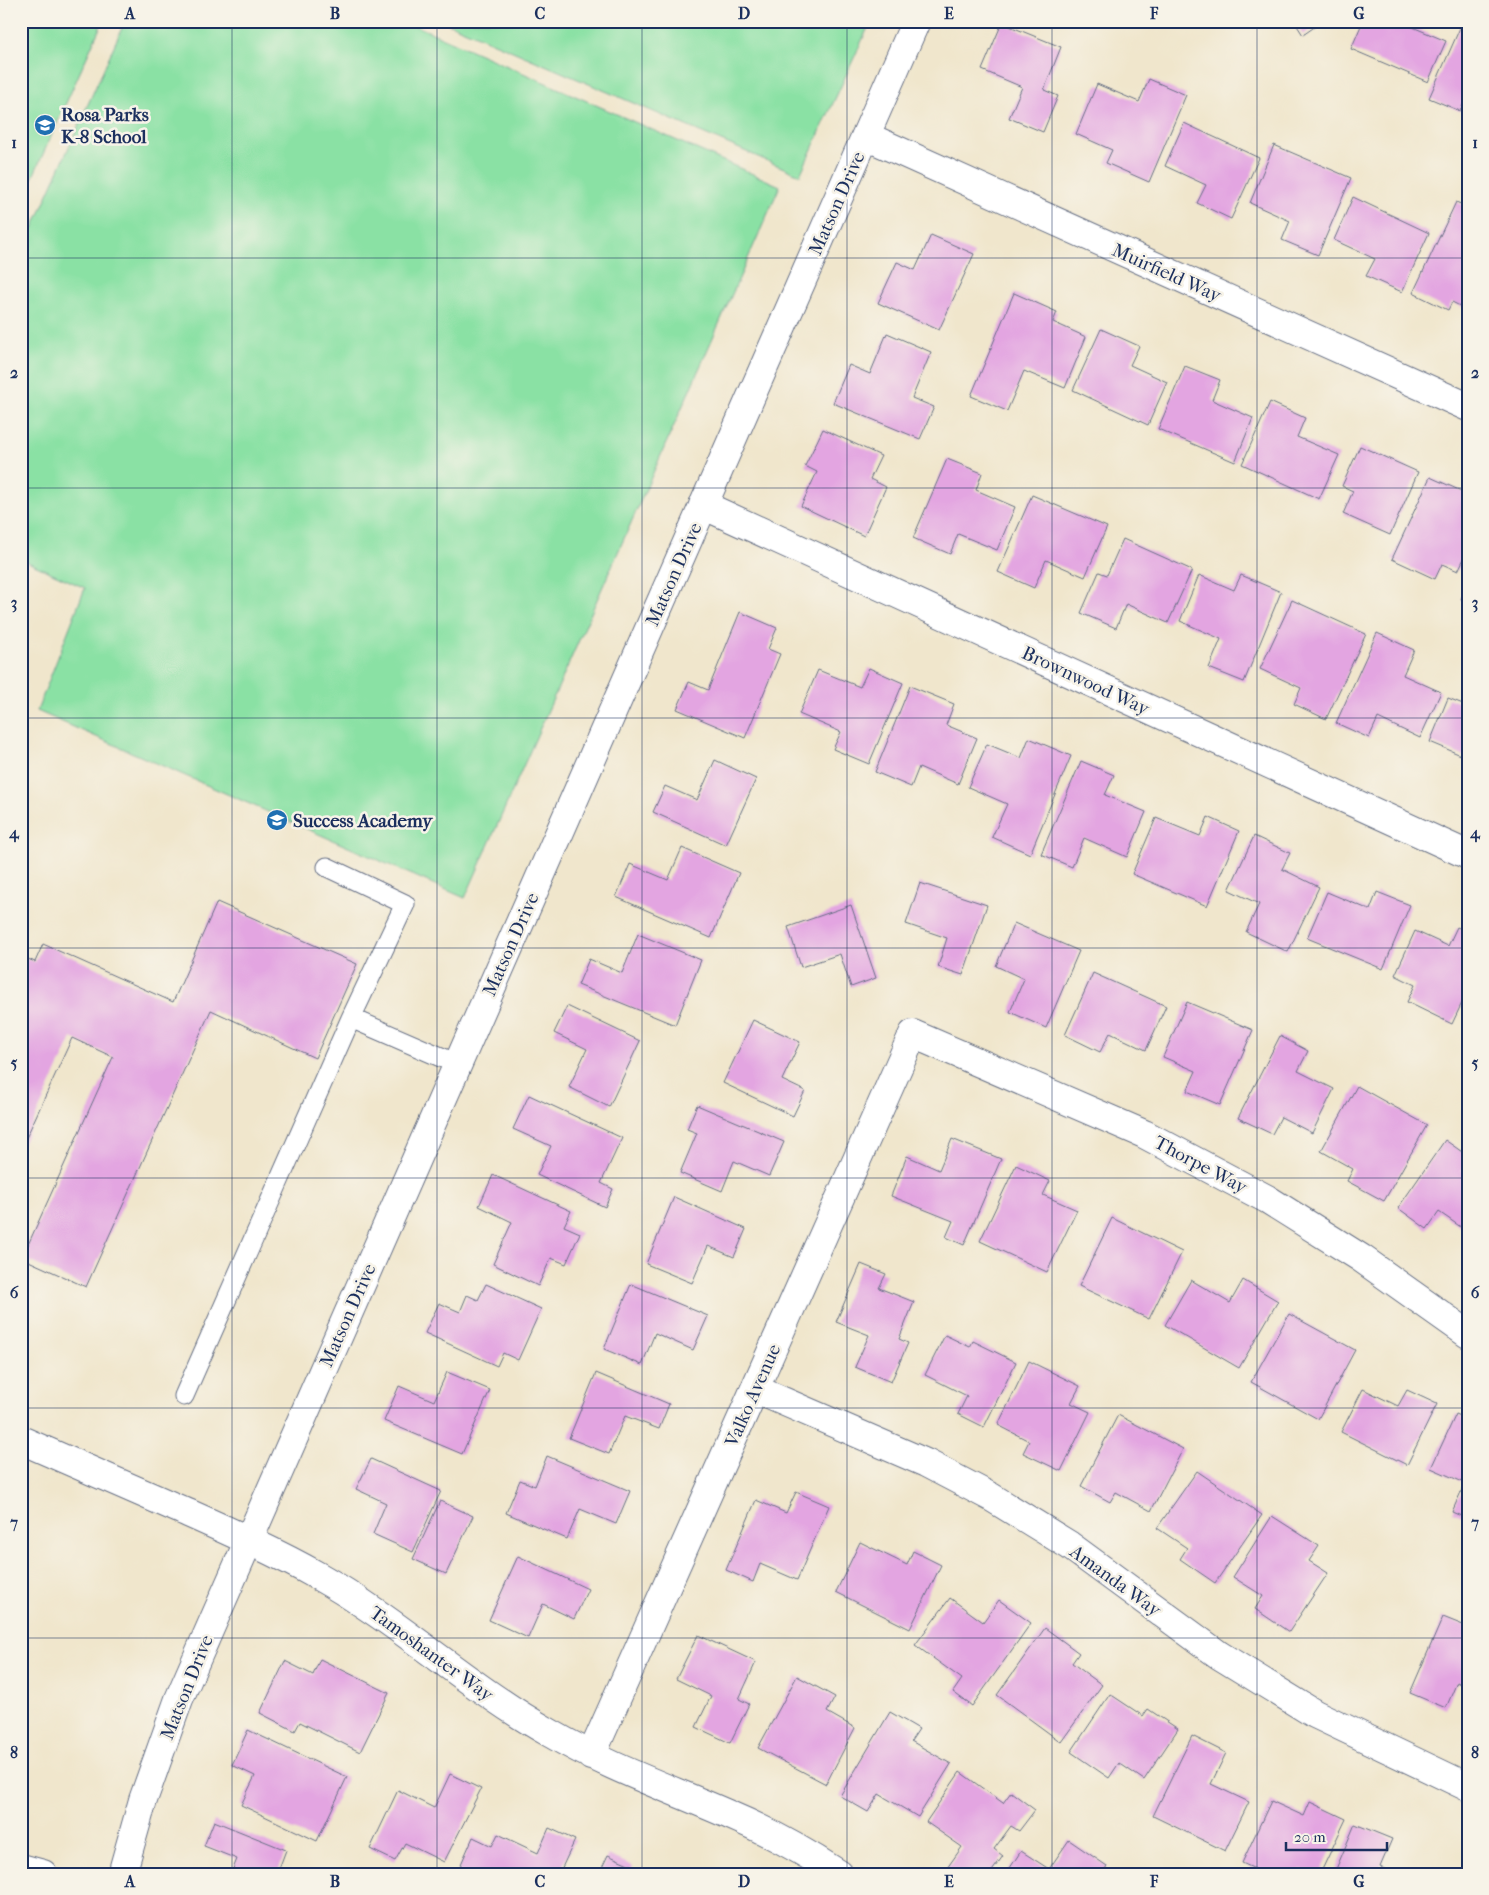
<svg xmlns="http://www.w3.org/2000/svg" width="1489" height="1895" viewBox="0 0 1489 1895" font-family="'IM FELL French Canon',serif">
  <rect width="100%" height="100%" fill="#f7f3e8"/>
  <filter id="ink" filterUnits="userSpaceOnUse"><feTurbulence type="fractalNoise" baseFrequency=".02" numOctaves="2"/><feDisplacementMap in="SourceGraphic" scale="10" xChannelSelector="R" yChannelSelector="G"/><feConvolveMatrix kernelMatrix="1 2 1 2 8 2 1 2 1" color-interpolation-filters="sRGB"/></filter>
  <filter id="wash" filterUnits="userSpaceOnUse"><feTurbulence type="fractalNoise" baseFrequency=".0096" numOctaves="4" result="noise"/><feDisplacementMap in="SourceGraphic" scale="20" xChannelSelector="R" yChannelSelector="G"/><feGaussianBlur stdDeviation="1.12" result="paint"/><feColorMatrix in="noise" values="0 0 0 0 0 0 0 0 0 0 0 0 0 0 0 0 0 1.4 0 .05"/><feComposite in="paint" operator="in"/></filter>
  <g filter="url(#wash)">
    <rect width="100%" height="100%" fill="#f0e6cc"/>
    <path fill="#8ae1a4" stroke="#528881" d="M21 21H103L21 203Z
      M125 21H405L780 186 465 898 37 711 85 588 21 559V255Z
      M443 21H871L800 175Z"/>
    <g id="blocks">
      <path fill="#e3a5e1" d="M1294 21H1323L1303 35Z
        M1363 21H1404L1403 23 1446 41 1428 82 1351 49Z
        M1463 21H1468V95L1460 111 1429 98Z
        M1002 23 1061 47 1044 90 1058 96 1043 132 1009 118 1022 87 982 70Z
        M1149 79 1186 95 1149 182 1106 163 1112 150 1076 134 1097 84 1139 102Z
        M1184 123 1259 158 1231 219 1197 203 1206 185 1165 166Z
        M1274 145 1351 178 1318 255 1282 240 1290 221 1250 203Z
        M1353 197 1429 233 1402 292 1366 276 1375 259 1334 240Z
        M1456 202 1468 207V310L1452 302 1448 310 1413 293Z
        M931 235 974 254 939 330 878 303 897 262 915 270Z
        M1014 293 1057 312 1053 322 1086 337 1065 388 1024 371 1007 411 971 396Z
        M1101 329 1139 346 1130 365 1167 382 1148 425 1073 390Z
        M887 333 931 352 912 398 934 407 920 439 833 403 849 365 870 374Z
        M1185 366 1220 380 1212 400 1253 418 1235 462 1158 429Z
        M1270 402 1305 418 1297 437 1339 455 1319 499 1242 464Z
        M823 429 881 456 870 479 886 487 864 536 801 506 817 472 805 466Z
        M1360 446 1418 472 1390 535 1343 514 1353 491 1342 486Z
        M947 459 982 473 976 490 1015 507 997 550 958 534 950 554 913 538Z
        M1430 477 1468 494V550L1458 571 1442 564 1435 579 1392 559Z
        M1032 495 1107 527 1085 577 1046 560 1034 588 998 572Z
        M1123 539 1192 570 1168 623 1126 604 1116 628 1081 613 1099 572 1107 575Z
        M1199 575 1234 590 1241 575 1281 592 1244 682 1209 668 1221 639 1180 621Z
        M1468 584V603L1461 599Z
        M1292 600 1366 634 1326 719 1294 704 1301 688 1260 669Z
        M740 612 777 628 768 649 780 654 745 738 677 709 689 682 708 690Z
        M1377 633 1414 650 1403 675 1441 692 1420 738 1378 718 1369 738 1336 723Z
        M869 668 903 683 869 764 833 749 841 732 799 714 818 670 860 687Z
        M910 686 954 704 946 725 977 738 958 784 919 767 911 787 875 772Z
        M1448 698 1468 706V758L1430 742Z
        M1029 738 1071 756 1030 854 992 837 1007 804 968 787 987 744 1021 758Z
        M715 760 756 779 726 845 653 812 665 786 697 800Z
        M1081 761 1114 775 1105 795 1146 812 1127 857 1084 838 1072 867 1041 854Z
        M1208 817 1239 831 1207 906 1132 874 1156 818 1200 836Z
        M1254 836 1290 853 1282 869 1319 887 1288 952 1246 932 1259 904 1229 890Z
        M682 848 739 873 711 938 616 897 630 864 668 880Z
        M920 883 987 905 963 975 938 967 947 938 906 924Z
        M1327 892 1370 910 1377 892 1410 905 1383 969 1307 938Z
        M217 902 357 964 315 1058 211 1010 86 1287 22 1258 113 1057 72 1038 21 1149V956L35 962 43 944 173 1002Z
        M851 905 876 978 851 987 840 954 801 967 788 927Z
        M1014 923 1079 951 1046 1028 1010 1012 1024 979 996 966Z
        M1457 927 1468 932V990L1452 1024 1407 1002 1415 985 1395 975 1415 931 1448 946Z
        M638 934 701 960 675 1025 578 985 589 959 622 973Z
        M1093 973 1166 1006 1146 1050 1110 1033 1100 1052 1065 1035Z
        M1187 1002 1253 1030 1220 1105 1187 1091 1196 1071 1163 1057Z
        M567 1006 640 1041 609 1107 569 1087 587 1049 554 1033Z
        M753 1020 800 1042 782 1080 805 1091 793 1116 723 1083Z
        M1280 1036 1308 1051 1298 1071 1334 1089 1312 1133 1281 1117 1272 1134 1238 1118Z
        M1357 1086 1427 1125 1384 1201 1347 1181 1353 1169 1321 1151Z
        M529 1095 622 1138 601 1183 613 1189 605 1207 537 1175 551 1146 513 1129Z
        M697 1105 784 1142 769 1176 734 1161 722 1191 680 1173 697 1133 687 1129Z
        M952 1139 1001 1159 964 1245 946 1237 953 1221 891 1196 907 1156 939 1170Z
        M1445 1140 1468 1156V1160L1461 1170 1468 1175V1232L1439 1212 1427 1229 1398 1208Z
        M1016 1165 1050 1181 1043 1195 1077 1210 1047 1272 980 1241Z
        M493 1175 571 1211 564 1226 580 1233 566 1264 551 1258 538 1286 493 1264 512 1222 479 1206Z
        M674 1197 746 1229 734 1257 708 1246 692 1283 646 1264Z
        M1112 1218 1182 1252 1149 1319 1079 1286Z
        M861 1264 886 1274 879 1288 914 1302 899 1339 908 1343 891 1382 855 1367 869 1335 836 1322Z
        M1191 1280 1230 1303 1243 1280 1278 1301 1239 1368 1165 1325Z
        M486 1284 541 1309 518 1360 503 1353 497 1366 425 1333 439 1303 460 1312 467 1295 478 1300Z
        M631 1284 708 1316 693 1350 655 1333 642 1365 604 1349Z
        M1289 1314 1355 1350 1318 1419 1251 1382Z
        M945 1335 970 1347 973 1341 1016 1362 984 1427 958 1414 967 1396 925 1375Z
        M1029 1361 1080 1386 1071 1403 1090 1412 1061 1471 1023 1453 1029 1441 998 1425Z
        M447 1372 490 1390 462 1454 384 1421 399 1386 434 1401Z
        M596 1373 669 1404 659 1429 625 1416 609 1454 569 1438Z
        M1363 1389 1398 1406 1407 1390 1437 1404 1407 1465 1341 1432Z
        M1456 1414 1468 1419V1519L1452 1512 1465 1483 1431 1468Z
        M1118 1415 1183 1449 1151 1511 1116 1492 1110 1502 1081 1486Z
        M547 1456 630 1491 616 1524 580 1509 567 1539 506 1513 520 1480 535 1486Z
        M371 1459 441 1491 413 1552 373 1534 386 1503 356 1489Z
        M1197 1471 1262 1515 1215 1583 1180 1559 1187 1548 1157 1528Z
        M796 1492 829 1506 797 1580 760 1564 753 1582 726 1570 756 1500 786 1513Z
        M440 1501 473 1516 446 1574 413 1559Z
        M1272 1516 1319 1546 1309 1561 1328 1573 1289 1632 1255 1609 1263 1596 1233 1577Z
        M860 1542 907 1565 913 1551 941 1565 910 1629 836 1592Z
        M518 1556 588 1589 574 1619 543 1604 528 1638 489 1620Z
        M950 1598 983 1622 999 1600 1031 1623 972 1706 953 1692 962 1679 915 1645Z
        M1443 1617 1468 1627V1687L1457 1682 1446 1708 1410 1693Z
        M1045 1628 1079 1653 1072 1663 1102 1685 1061 1742 997 1695Z
        M698 1635 756 1662 739 1699 749 1704 730 1743 696 1727 711 1696 676 1679Z
        M320 1659 389 1693 360 1752 300 1722 295 1731 260 1713 285 1661 313 1675Z
        M797 1676 835 1697 827 1712 855 1728 826 1784 758 1748Z
        M1110 1694 1143 1716 1148 1709 1178 1729 1144 1780 1119 1763 1109 1778 1071 1752Z
        M890 1712 919 1729 911 1741 951 1764 918 1817 879 1794 868 1812 840 1796Z
        M248 1730 347 1777 317 1841 241 1805 255 1776 232 1765Z
        M1192 1736 1226 1753 1211 1784 1249 1802 1225 1851 1153 1816Z
        M960 1772 1003 1803 1011 1792 1035 1810 1019 1831 1011 1826 994 1849 1003 1856 990 1874H956L947 1868 962 1847 926 1822Z
        M450 1774 481 1789 444 1862 405 1843 395 1861 370 1849 398 1790 434 1808Z
        M1271 1801 1304 1816 1310 1802 1346 1819 1320 1874H1311L1301 1869 1298 1874H1266L1242 1863Z
        M214 1821 286 1850 277 1874H231L237 1859 204 1846Z
        M1355 1824 1392 1839 1380 1867 1395 1874H1334Z
        M549 1828 575 1840 559 1874H465L458 1871 473 1837 492 1846 498 1834 538 1853Z
        M1069 1840 1107 1866 1102 1874H1006L1021 1851 1049 1869Z
        M608 1855 633 1866 630 1874H599Z"/>
    </g>
  </g>
  <g filter="url(#ink)">
    <use href="#blocks" fill-opacity="0" stroke="#666f84" stroke-width="1"/>
    <g fill="none" stroke-linecap="round" stroke-linejoin="round">
      <g stroke="#666f84" stroke-width="21">
        <path id="service" d="M327 867 405 904 351 1018 457 1064
          M184 1396 351 1018"/>
      </g>
      <g stroke="#666f84" stroke-width="30">
        <path id="minor" d="M866 136 1468 407
          M703 505 1468 855
          M755 1389 926 1463 991 1497 1069 1545 1219 1655 1315 1714 1468 1787
          M21 1440C74 1463 127 1486 179 1509 226 1530 274 1551 318 1576 400 1622 468 1687 550 1733 608 1767 671 1789 732 1816 770 1832 805 1852 839 1874
          M591 1756 913 1034 1144 1134 1267 1199 1361 1258 1468 1334
          M21 1868 43 1874
          M122 1874 143 1800 179 1699 916 21"/>
      </g>
      <use href="#service" stroke="#fff" stroke-width="19"/>
      <use href="#minor" stroke="#fff" stroke-width="28"/>
    </g>
  </g>
  <path fill="none" stroke="#1b2f5e" stroke-width="1" stroke-opacity="0.55" d="M232 21V1874M437 21V1874M642 21V1874M847 21V1874M1052 21V1874M1257 21V1874M21 258H1468M21 488H1468M21 718H1468M21 948H1468M21 1178H1468M21 1408H1468M21 1638H1468"/>
  <defs>
    <g id="school-disc" transform="scale(1.125)"><circle r="9.5" fill="#1f6fb2" stroke="#f7f3e8"/><path d="M0-5L7-2L0 1L-7-2ZM-4 1L0 2.5L4 1V4Q0 6-4 4Z" fill="#fff"/></g>
  </defs>
  <g fill-rule="evenodd">
    <use href="#school-disc" x="45" y="125"/>
    <use href="#school-disc" x="277" y="820"/>
  </g>
  <g text-anchor="middle" stroke-width="5" stroke-linejoin="round" paint-order="stroke">
    <g font-size="19" font-weight="bold" fill="#1b2f5e" stroke="#f7f3e8" text-anchor="start">
      <text x="61" y="121">Rosa Parks<tspan x="61" dy="22">K-8 School</tspan></text>
      <text x="293" y="827">Success Academy</text>
    </g>
    <g font-size="19" fill="#1b2f5e" stroke="#f7f3e8">
      <text transform="translate(836 203) rotate(-66)" y="7">Matson Drive</text>
      <text transform="translate(1167 272) rotate(24)" y="7">Muirfield Way</text>
      <text transform="translate(673 574) rotate(-66)" y="7">Matson Drive</text>
      <text transform="translate(1086 680) rotate(25)" y="7">Brownwood Way</text>
      <text transform="translate(510 944) rotate(-66)" y="7">Matson Drive</text>
      <text transform="translate(1201 1164) rotate(28)" y="7">Thorpe Way</text>
      <text transform="translate(347 1315) rotate(-66)" y="7">Matson Drive</text>
      <text transform="translate(752 1395) rotate(-66)" y="7">Valko Avenue</text>
      <text transform="translate(1116 1580) rotate(36)" y="7">Amanda Way</text>
      <text transform="translate(432 1653) rotate(36)" y="7">Tamoshanter Way</text>
      <text transform="translate(186 1687) rotate(-68)" y="7">Matson Drive</text>
    </g>
  </g>
  <rect width="1489" height="1895" fill="none" stroke="#f7f3e8" stroke-width="55"/>
  <path d="M1286 1842v8h101v-8" fill="none" stroke="#1b2f5e" stroke-width="2.5"/>
  <text x="1294" y="1842" font-size="15" fill="#1b2f5e" stroke="#f7f3e8" stroke-width="4" paint-order="stroke">20 m</text>
  <rect x="28" y="28" width="1434" height="1840" fill="none" stroke="#1b2f5e" stroke-width="2"/>
  <g font-size="16" text-anchor="middle" font-weight="bold" fill="#1b2f5e">
    <text x="130" y="19">A</text>
    <text x="335" y="19">B</text>
    <text x="540" y="19">C</text>
    <text x="744" y="19">D</text>
    <text x="949" y="19">E</text>
    <text x="1154" y="19">F</text>
    <text x="1359" y="19">G</text>
    <text x="14" y="148">1</text>
    <text x="1475" y="148">1</text>
    <text x="14" y="378">2</text>
    <text x="1475" y="378">2</text>
    <text x="14" y="608">3</text>
    <text x="1475" y="608">3</text>
    <text x="14" y="838">4</text>
    <text x="1475" y="838">4</text>
    <text x="14" y="1068">5</text>
    <text x="1475" y="1068">5</text>
    <text x="14" y="1298">6</text>
    <text x="1475" y="1298">6</text>
    <text x="14" y="1528">7</text>
    <text x="1475" y="1528">7</text>
    <text x="14" y="1758">8</text>
    <text x="1475" y="1758">8</text>
    <text x="130" y="1887">A</text>
    <text x="335" y="1887">B</text>
    <text x="540" y="1887">C</text>
    <text x="744" y="1887">D</text>
    <text x="949" y="1887">E</text>
    <text x="1154" y="1887">F</text>
    <text x="1359" y="1887">G</text>
  </g>
</svg>
